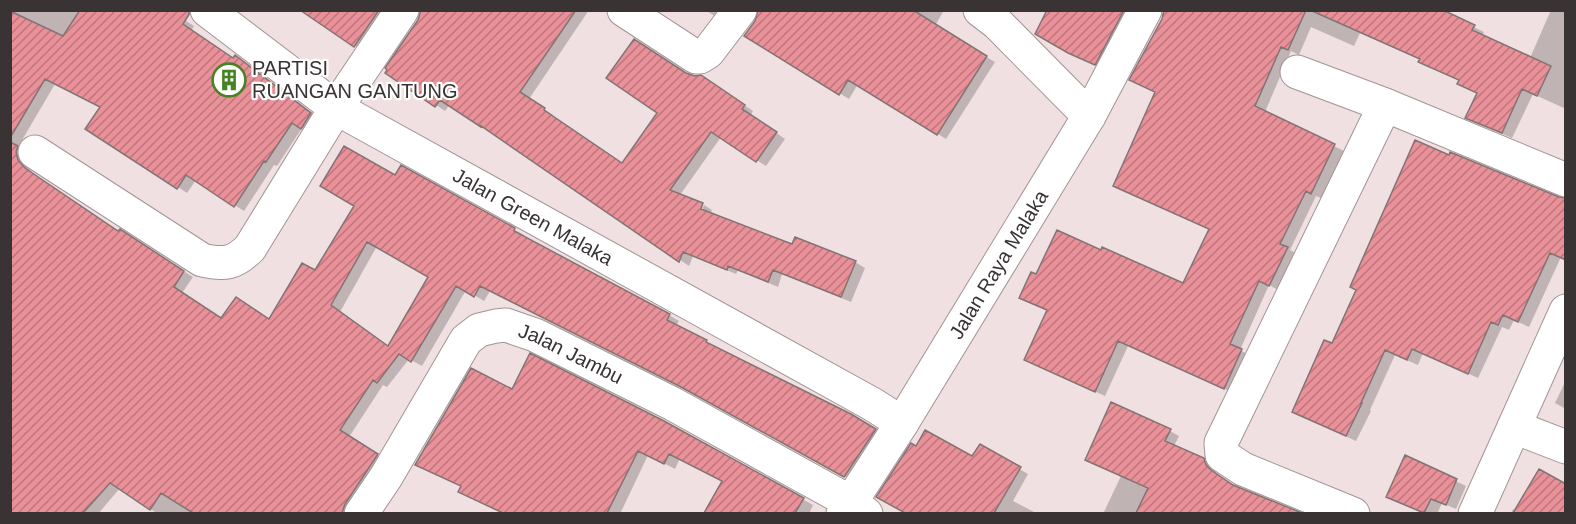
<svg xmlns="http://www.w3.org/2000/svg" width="1576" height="524" viewBox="0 0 1576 524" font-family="Helvetica,sans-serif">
  <defs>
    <pattern id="building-hatch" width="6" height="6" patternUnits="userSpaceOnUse" patternTransform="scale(1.5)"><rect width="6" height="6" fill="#e99098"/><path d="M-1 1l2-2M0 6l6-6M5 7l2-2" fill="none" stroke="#be767d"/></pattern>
  </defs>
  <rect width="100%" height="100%" fill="#f0e0e1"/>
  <path fill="#0003" fill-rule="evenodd" d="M10 10H193L186 21 194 26 191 31 234 59 236 57 245 62 320 119 311 134 302 128 277 166 274 165 244 211 196 180 187 193 178 187 102 107 55 84 18 147 27 153 26 158 27 167 35 175 119 233 130 237 193 277 182 293 222 320 270 321 316 272 396 177 401 167 515 230 524 235 523 237 669 315 679 321 676 326 706 341 716 347 715 349 850 415 885 435 855 482 693 392 490 291 484 301 466 290 422 366 409 359 387 387 383 385 349 437 386 461 353 514H158L120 488 98 514H10ZM377 246 430 276 389 347 340 312Z
    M302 10H393L365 52Z
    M442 10H589L529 99 553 115 552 116 622 165 687 75 711 83 753 111 751 115 785 139 766 166 721 137 680 195 700 216 704 205 712 210 710 214 793 246 855 262 865 268 851 302 782 274 778 287 738 270 736 274 693 256 689 266 450 104 445 111 436 105Z
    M705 10H728L721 20Z
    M760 10H944L935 26 995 62 946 139 858 84 849 99 746 36 756 22Z
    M1121 10 1133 17 1105 69 1080 58Z
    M1192 10H1439L1484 32 1482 36 1530 58 1551 10H1566V109L1533 94 1512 138 1477 123 1467 117 1478 93 1460 81 1430 67 1420 62 1421 60 1360 33 1354 46 1311 27 1299 55 1291 51 1265 112 1344 151 1321 198 1316 196 1290 250 1297 254 1280 291 1269 285 1240 350 1251 356 1234 393 1128 346 1105 396 1036 365 1048 311 1021 297 1037 276 1102 252 1184 285 1211 230Z
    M1450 157 1561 257 1529 327 1514 320 1509 330 1502 327 1478 378 1423 353 1418 365 1395 355 1370 410 1371 411 1356 441 1294 412 1333 345Z
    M1566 380V409L1555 403Z
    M513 391 664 422 813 505 809 514H706L724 481 680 458 675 469 648 455 620 514H504L460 492Z
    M1170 431 1179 436 1174 446 1212 464 1215 471 1220 477 1236 488 1299 514H1103L1121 476 1087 460Z
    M980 446 1028 474 1013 501 1038 514H908L878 496 973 458Z
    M1405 457 1466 486 1456 509 1442 503 1437 514H1425L1398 502Z
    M1566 485V514H1511L1513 509 1516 511Z"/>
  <path fill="url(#building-hatch)" stroke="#827474" stroke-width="1.5" fill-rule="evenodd" d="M80 10H189V14L183 24 233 58 235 55 311 113 301 129 292 123 266 162 264 161 234 207 186 175 177 189 85 129 100 107 45 79 10 138V11L63 36Z
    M300 10H379L354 47Z
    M421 10H576L520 92 545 108 544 110 622 163 657 113 606 78 634 39 686 73 695 76 701 75 745 105 742 109 777 132 756 162 711 132 670 190 703 203 701 209 792 244 795 237 856 261 841 297 773 270 768 282 728 266 727 270 683 252 679 262 481 126V127L440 100 435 107 385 73 387 70 385 68 418 20Z
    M758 10H913L987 56 937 135 848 80 839 95 744 36 755 21Z
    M1047 10H1124L1095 65 1068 53 1035 34Z
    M1164 10H1306L1288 50 1281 47 1255 106 1335 144 1311 194 1306 191 1280 244 1288 247 1269 286 1259 281 1230 344 1242 349 1224 389 1118 341 1095 392 1024 360 1047 310 1019 298 1031 272 1036 274 1057 230 1101 250 1102 247 1183 283 1209 229 1113 186 1155 92 1129 80 1162 19Z
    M1310 10H1443L1475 25 1472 30 1551 66 1537 96 1522 89 1502 133 1465 118 1477 93 1457 84 1459 80 1418 62 1420 59Z
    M1415 140 1449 155 1450 152 1559 197 1566 198V260L1550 253 1518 322 1503 315 1498 325 1491 322 1468 374 1412 349 1407 360 1385 350 1361 403H1362L1346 436 1292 412 1324 340 1332 343 1356 290 1350 287Z
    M10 142 18 146 16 152 18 160 25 168 118 231 120 229 184 271 174 287 221 318 236 297 269 319 302 263 315 270 354 206 320 186 344 146 395 175 401 165 515 228 514 231 670 314 667 320 707 340 706 342 851 414 876 429 844 477 681 387 480 286 474 297 456 286 411 362 399 354 377 383 373 380 340 430 378 454 345 504 342 513H193L161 493 150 510 110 483 83 513H10ZM367 242 428 277 388 346 331 305Z
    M530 353 664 421 804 498 795 513H704L722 481 669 454 664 464 638 451 607 513H503L458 492 461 486 415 465 471 368 512 389Z
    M1111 402 1171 429 1165 441 1204 458 1206 465 1211 470 1233 485 1302 513H1136L1148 488 1085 460Z
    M925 430 972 456 980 444 1021 467 994 513H905L876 497 911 443 916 446Z
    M1405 455 1457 479 1446 505 1431 499 1424 513 1386 497Z
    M1539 469 1566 484V513H1513Z"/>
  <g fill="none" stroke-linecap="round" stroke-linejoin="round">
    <g stroke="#a39495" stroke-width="35">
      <g id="minor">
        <path id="s1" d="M207 10 336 108 872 404 902 423"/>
        <path d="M624 10 696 57H700L708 52 740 10"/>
        <path d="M980 10 997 23 1089 116"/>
        <path d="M1297 72 1385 105 1566 180"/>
        <path d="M35 152 202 260C224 265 234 264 250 248L336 108 402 10"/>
        <path d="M1514 427 1566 447"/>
        <path id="s2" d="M361 514 386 477 466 340 479 330 496 326 506 325 535 335 673 404 850 502 866 514"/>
        <path d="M1353 514 1243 469 1222 455 1221 443 1385 105"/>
        <path d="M1475 514 1566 311"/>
      </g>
    </g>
    <g stroke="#a39495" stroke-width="35">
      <g id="tertiary">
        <path id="s3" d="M843 514 902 423 1089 116 1145 10"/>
      </g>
    </g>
    <use href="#minor" stroke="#fff" stroke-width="33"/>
    <use href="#tertiary" stroke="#fff" stroke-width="33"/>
  </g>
  <defs>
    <g id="building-ring" transform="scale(1.725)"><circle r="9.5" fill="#fff" stroke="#468322" stroke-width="1.5"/><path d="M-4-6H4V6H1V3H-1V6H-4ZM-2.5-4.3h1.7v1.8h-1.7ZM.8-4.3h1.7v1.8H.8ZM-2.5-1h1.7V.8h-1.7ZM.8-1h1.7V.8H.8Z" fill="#468322"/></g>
  </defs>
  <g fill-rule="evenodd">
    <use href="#building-ring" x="229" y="80"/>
  </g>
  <g text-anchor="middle" stroke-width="4.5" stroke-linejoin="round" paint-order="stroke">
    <g font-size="20" fill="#393333" stroke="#fff" text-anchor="start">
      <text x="252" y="75">PARTISI<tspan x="252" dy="23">RUANGAN GANTUNG</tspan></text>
    </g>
    <g font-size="20" fill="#393333" stroke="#fff">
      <text dy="7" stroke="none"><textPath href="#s1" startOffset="387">Jalan Green Malaka</textPath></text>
      <text dy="7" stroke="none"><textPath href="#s3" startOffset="294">Jalan Raya Malaka</textPath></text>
      <text dy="7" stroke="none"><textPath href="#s2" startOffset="318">Jalan Jambu</textPath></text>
    </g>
  </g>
  <rect width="1576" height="524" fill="none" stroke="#393333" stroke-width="24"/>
</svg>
